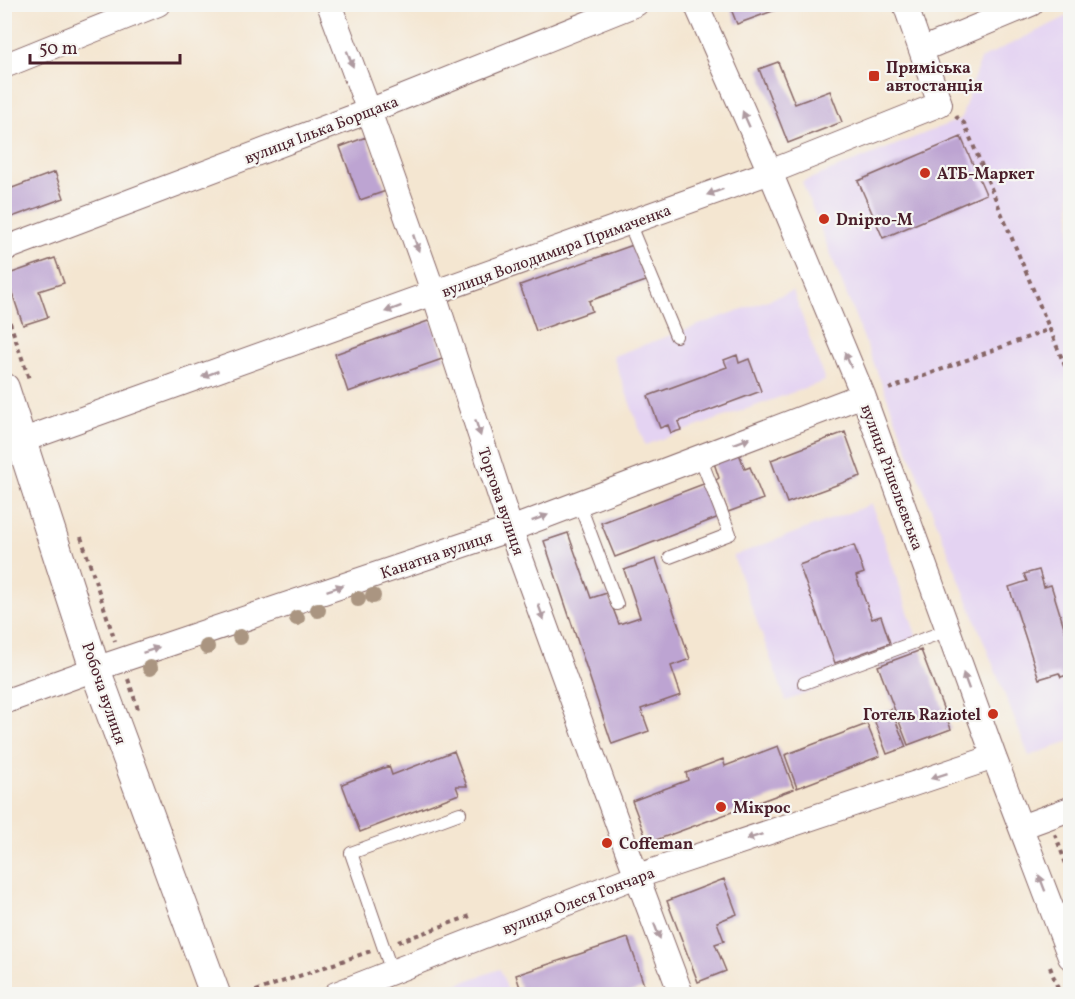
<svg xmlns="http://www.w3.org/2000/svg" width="1075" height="999" viewBox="0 0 1075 999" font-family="Vollkorn,serif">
  <rect width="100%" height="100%" fill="#f6f6f2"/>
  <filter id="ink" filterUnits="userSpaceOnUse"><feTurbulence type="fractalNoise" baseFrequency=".0167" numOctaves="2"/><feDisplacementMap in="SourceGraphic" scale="12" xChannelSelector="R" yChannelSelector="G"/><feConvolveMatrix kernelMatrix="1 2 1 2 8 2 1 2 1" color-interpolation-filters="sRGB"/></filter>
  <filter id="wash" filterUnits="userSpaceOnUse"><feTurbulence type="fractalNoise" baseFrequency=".008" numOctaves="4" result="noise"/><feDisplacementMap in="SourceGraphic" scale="24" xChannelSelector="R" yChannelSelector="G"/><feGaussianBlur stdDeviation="1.35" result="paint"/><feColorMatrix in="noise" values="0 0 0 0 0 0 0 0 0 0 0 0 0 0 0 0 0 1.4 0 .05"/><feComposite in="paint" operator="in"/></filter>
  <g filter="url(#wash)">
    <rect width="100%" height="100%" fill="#f4e6d1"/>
    <path fill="#e4d3f2" d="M1070 15V741L1029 756 802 182 961 119 980 59Z
      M793 291 825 381 645 445 613 356Z
      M872 504 921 650 786 701 733 556Z
      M500 969 509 994H429Z"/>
    <g id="blocks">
      <path fill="#bda4d2" d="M729 4H780L781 8 737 24Z
        M778 62 795 104 830 91 842 122 788 143 759 69Z
        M366 137 386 191 360 200 340 147Z
        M961 137 986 194 883 238 858 181Z
        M55 172 64 198 4 220V191Z
        M633 245 646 281 589 301 592 311 536 331 520 285Z
        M55 258 64 283 39 291 48 317 23 325 6 275Z
        M431 320 445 358 348 392 335 354Z
        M737 355 739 363 749 359 761 391 678 422 681 430 671 433 668 425 660 428 648 396 727 367 724 360Z
        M845 432 861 476 787 503 771 460Z
        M738 451 745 469 750 467 763 499 728 512 716 480 719 478 713 460Z
        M706 483 719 517 615 557 601 523Z
        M568 533 591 598 607 593 619 624 640 617 624 570 656 559 690 659 671 666 681 695 641 709 649 731 612 744 544 541Z
        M854 545 864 573 856 576 872 619 881 616 890 643 835 663 799 565Z
        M1039 570 1044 587 1051 585 1070 646V674L1061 677 1059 673 1039 679 1009 587 1027 581 1024 574Z
        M921 650 951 729 908 745 878 666Z
        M891 709 906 747 887 754 873 717Z
        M867 724 880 756 797 788 785 755Z
        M778 746 794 789 648 843 632 801 688 780 686 773 723 759 725 766Z
        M454 751 467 786H456L459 794 360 832 342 784 389 766 392 775Z
        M724 879 737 914 717 922 724 941 715 944 726 971 698 982 667 901Z
        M628 938 645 988 624 994H522L516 975Z"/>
    </g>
  </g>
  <g filter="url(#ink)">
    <use href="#blocks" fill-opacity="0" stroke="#866565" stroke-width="1.5"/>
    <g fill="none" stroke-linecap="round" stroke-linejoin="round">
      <g stroke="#866565" stroke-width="14">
        <path id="service" d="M629 223 676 336
          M579 503 617 604
          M670 557 730 534 700 457
          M804 683 948 630
          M392 972 351 853 460 813"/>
      </g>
      <g stroke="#866565" stroke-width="26">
        <path id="minor" d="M329 4 369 111 434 294 516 545 630 858 681 994
          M696 4 770 172 863 395 994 757 1070 957
          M905 4 921 50
          M4 66 158 4
          M4 249 369 111 636 4
          M4 447 770 172 940 104 921 50 1031 4
          M4 702 95 669 511 529 863 395
          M1021 827 1070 809
          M336 994 626 880 994 757"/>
      </g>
      <g stroke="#866565" stroke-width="32">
        <path id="tertiary" d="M4 388 95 669 215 994"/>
      </g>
      <path stroke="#866565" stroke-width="4" stroke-dasharray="4.5 4.5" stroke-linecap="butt" d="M955 116 964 123 1070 378
        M4 305 29 379
        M889 389 1050 329
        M81 537 115 641
        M128 679 139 712
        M1055 834 1070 875
        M398 942 470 916
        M1050 967 1060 994
        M247 994 371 951"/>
      <use href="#service" stroke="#fff" stroke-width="12"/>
      <use href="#minor" stroke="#fff" stroke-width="24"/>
      <use href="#tertiary" stroke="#fff" stroke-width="30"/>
    </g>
    <g fill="#aa9581">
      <circle cx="373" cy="596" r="8"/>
      <circle cx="358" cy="599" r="8"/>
      <circle cx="318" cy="610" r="8"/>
      <circle cx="297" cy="618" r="8"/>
      <circle cx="240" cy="637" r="8"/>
      <circle cx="207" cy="647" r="8"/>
      <circle cx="150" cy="668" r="8"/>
    </g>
    <defs><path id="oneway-solid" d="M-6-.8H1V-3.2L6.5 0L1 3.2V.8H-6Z" transform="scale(1.5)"/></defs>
    <g fill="#ae9aa0">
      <use href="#oneway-solid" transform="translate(350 59) rotate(69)"/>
      <use href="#oneway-solid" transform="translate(746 119) rotate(-114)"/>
      <use href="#oneway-solid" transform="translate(715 192) rotate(160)"/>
      <use href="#oneway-solid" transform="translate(416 243) rotate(71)"/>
      <use href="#oneway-solid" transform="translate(393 309) rotate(160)"/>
      <use href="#oneway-solid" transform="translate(848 360) rotate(-113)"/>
      <use href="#oneway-solid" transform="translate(210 374) rotate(160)"/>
      <use href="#oneway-solid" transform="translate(478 428) rotate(72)"/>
      <use href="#oneway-solid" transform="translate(742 441) rotate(-21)"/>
      <use href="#oneway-solid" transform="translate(540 518) rotate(-21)"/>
      <use href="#oneway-solid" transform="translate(335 588) rotate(-19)"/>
      <use href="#oneway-solid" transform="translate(541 612) rotate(70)"/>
      <use href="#oneway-solid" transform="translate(151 650) rotate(-19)"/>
      <use href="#oneway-solid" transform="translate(966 681) rotate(-110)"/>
      <use href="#oneway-solid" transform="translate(939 776) rotate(162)"/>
      <use href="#oneway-solid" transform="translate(754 837) rotate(162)"/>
      <use href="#oneway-solid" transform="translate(1042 883) rotate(-111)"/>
      <use href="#oneway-solid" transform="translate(657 931) rotate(69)"/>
    </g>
  </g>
  <g fill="#c8321e" stroke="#f6f6f2" stroke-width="2">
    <rect x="868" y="70" width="12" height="12" rx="3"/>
    <circle cx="925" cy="173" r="6"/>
    <circle cx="824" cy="219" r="6"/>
    <circle cx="993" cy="714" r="6"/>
    <circle cx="721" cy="807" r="6"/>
    <circle cx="607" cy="843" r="6"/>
  </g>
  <g text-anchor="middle" stroke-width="4.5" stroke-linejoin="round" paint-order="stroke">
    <g font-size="16" font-weight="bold" fill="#4a1f2b" stroke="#f6f6f2" text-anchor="start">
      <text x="886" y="73">Приміська<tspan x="886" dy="18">автостанцiя</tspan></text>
      <text x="937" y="179">АТБ-Маркет</text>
      <text x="836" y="225">Dnipro-M</text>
      <text x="981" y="720" text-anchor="end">Готель Raziotel</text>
      <text x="733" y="813">Мікрос</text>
      <text x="619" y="849">Coffeman</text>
    </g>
    <g font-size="16" fill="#4a1f2b" stroke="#f6f6f2">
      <text transform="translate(321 129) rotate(-21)" y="6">вулиця Ілька Борщака</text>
      <text transform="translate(556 250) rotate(-20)" y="6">вулиця Володимира Примаченка</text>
      <text transform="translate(893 477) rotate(70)" y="6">вулиця Рішельєвська</text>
      <text transform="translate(502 501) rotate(71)" y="6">Торгова вулиця</text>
      <text transform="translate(436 554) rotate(-19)" y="6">Канатна вулиця</text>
      <text transform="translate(105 693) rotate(71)" y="6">Робоча вулиця</text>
      <text transform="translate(578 900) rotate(-21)" y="6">вулиця Олеся Гончара</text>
    </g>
  </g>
  <rect width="1075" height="999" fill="none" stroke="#f6f6f2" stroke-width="24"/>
  <path d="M30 54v9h150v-9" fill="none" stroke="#4a1f2b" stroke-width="3"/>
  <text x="39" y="54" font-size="18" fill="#4a1f2b" stroke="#f6f6f2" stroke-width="4.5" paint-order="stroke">50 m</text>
</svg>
